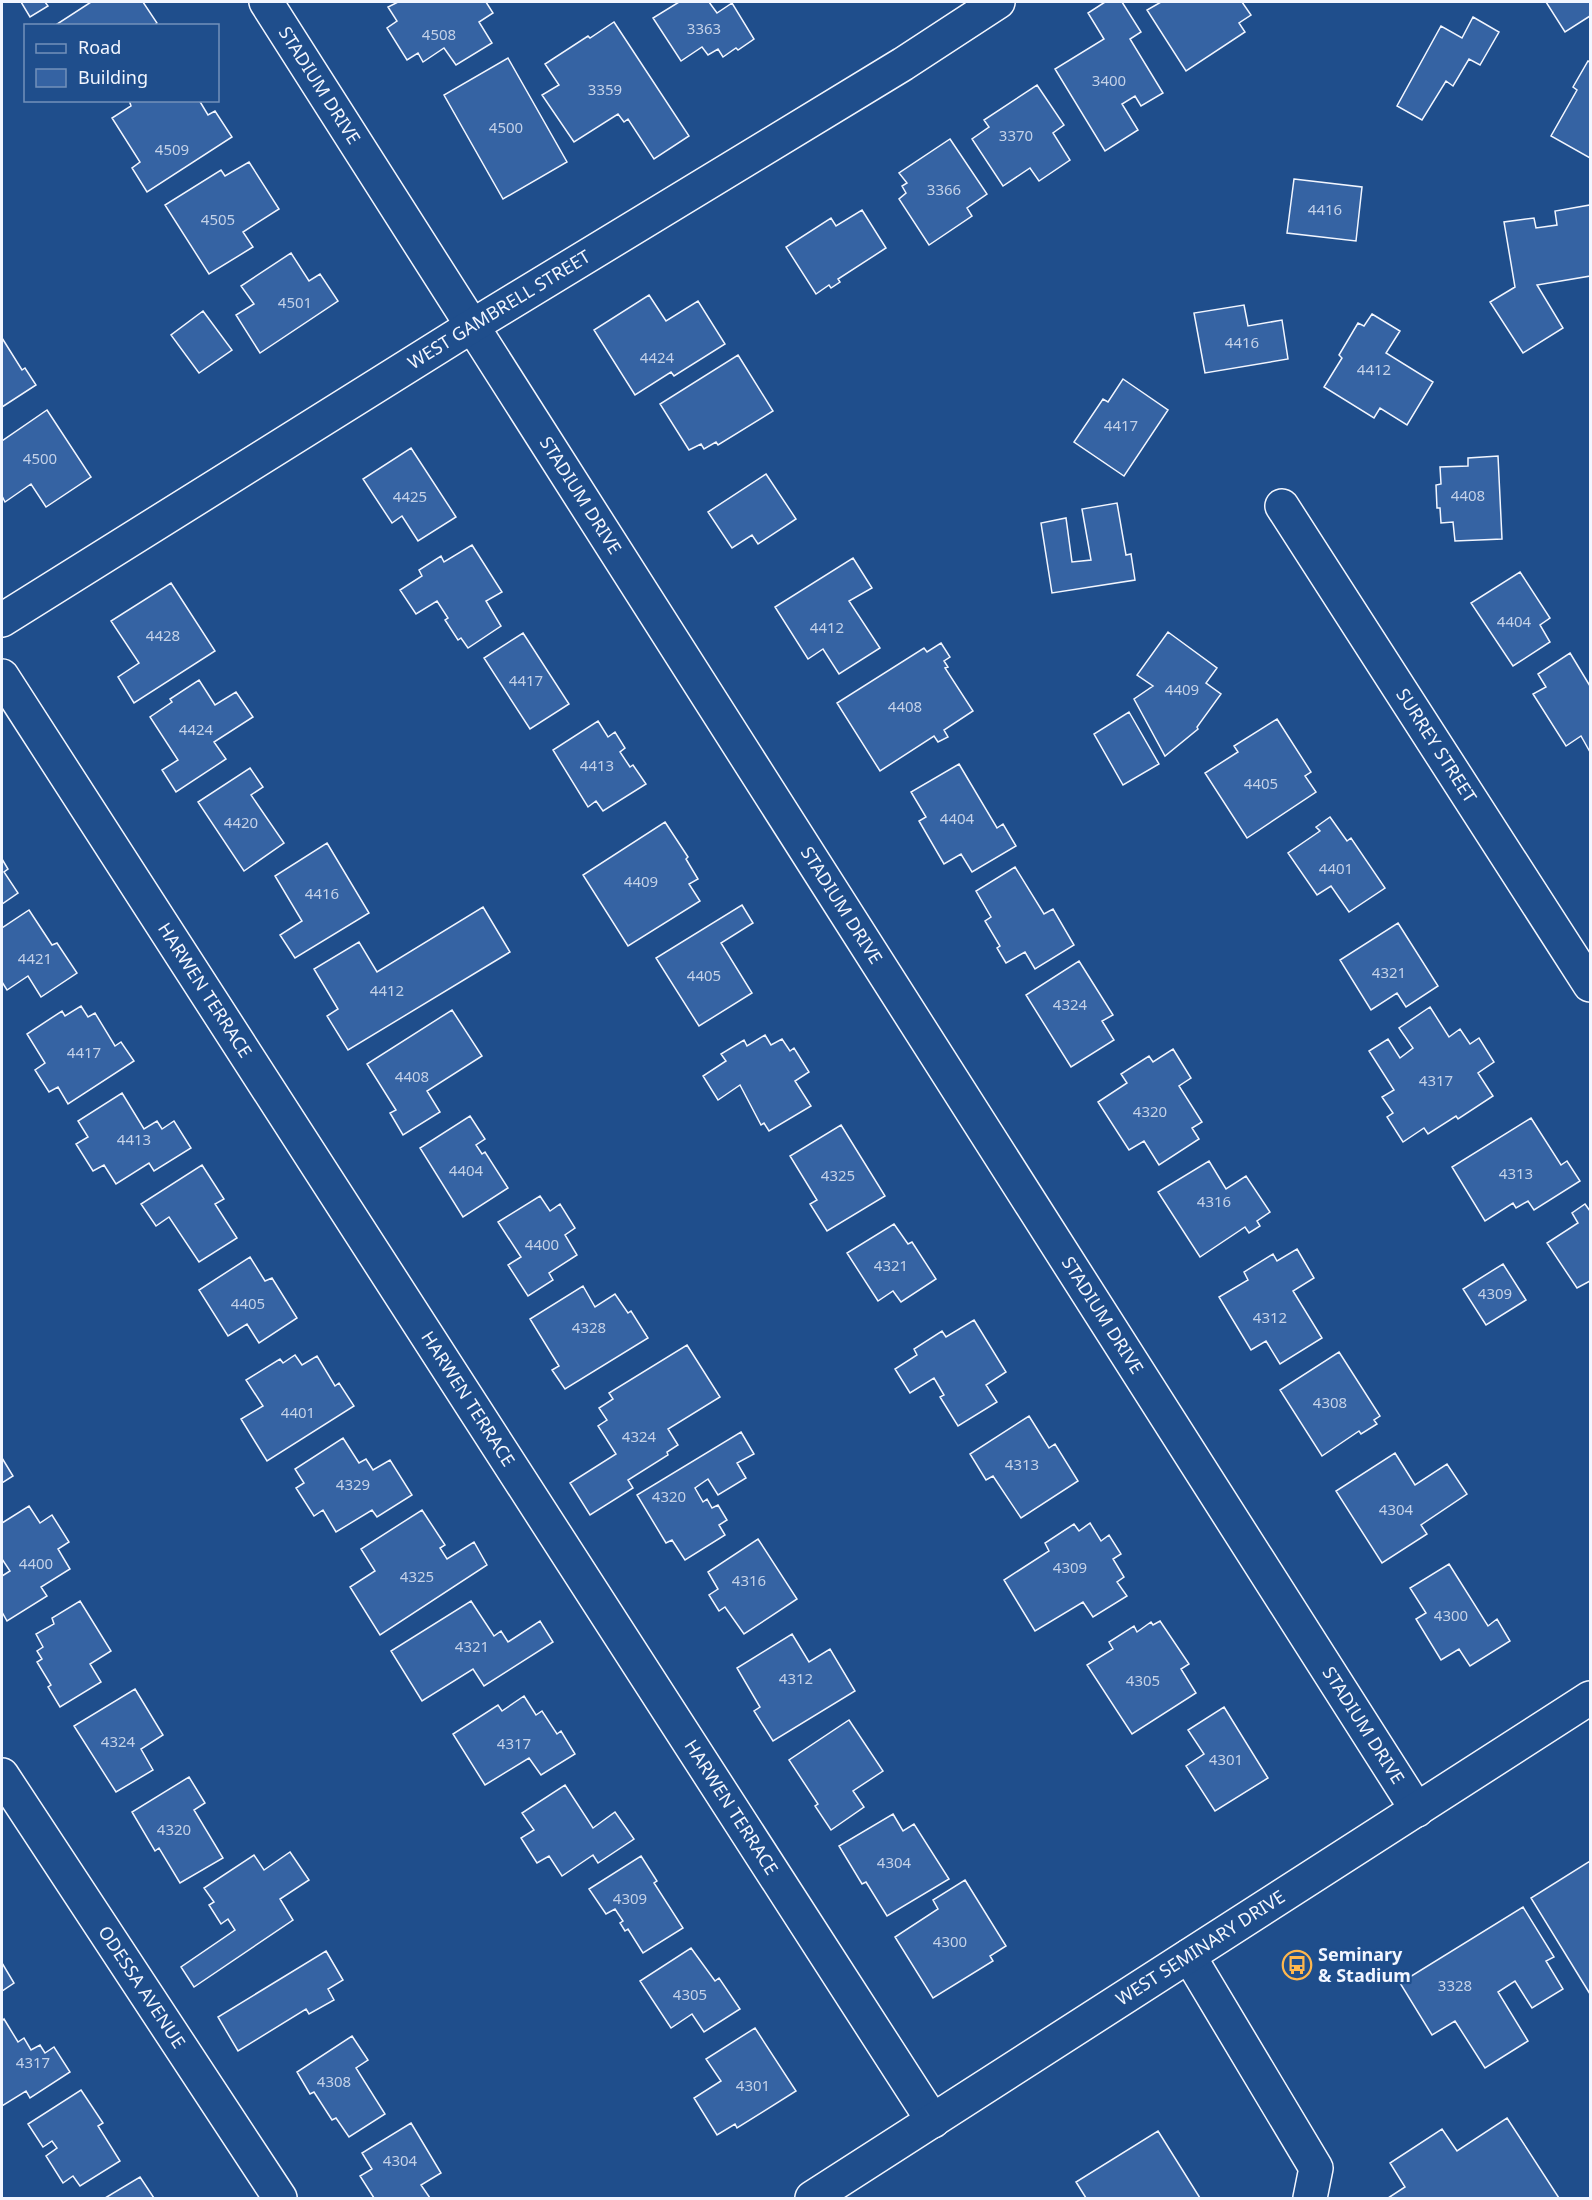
<svg xmlns="http://www.w3.org/2000/svg" width="1592" height="2200" viewBox="0 0 1592 2200" font-family="'Noto Sans',sans-serif">
  <rect width="100%" height="100%" fill="#1f4e8c"/>
  <path fill="#3563a3" stroke="#f2f6ff" stroke-width="1.5" d="M21 2H45L48 6 30 17Z
    M91 2H143L157 23 153 26H54Z
    M398 2H486L493 13 479 22 492 43 456 65 444 48 423 62 418 53 407 60 387 28 397 21 388 7Z
    M679 2H709L717 13 732 3 754 39 738 50 736 48 723 57 718 49 708 55 702 47 681 61 653 18Z
    M1105 2H1122L1141 32 1130 39 1163 93 1141 106 1135 96 1122 104 1138 130 1105 151 1055 69 1104 39 1088 13Z
    M1161 2H1242L1251 15 1239 23 1245 32 1186 71 1147 10Z
    M1546 2H1590V16L1565 32Z
    M1473 17 1499 32 1480 65 1469 59 1453 86 1446 81 1422 120 1397 106 1441 26 1462 38Z
    M614 22 689 136 654 159 628 119 624 122 618 114 574 142 542 95 559 85 545 64 588 36 590 38Z
    M508 58 567 162 503 199 444 95Z
    M1588 61 1590 62V158L1551 136 1577 90 1573 87Z
    M1037 85 1064 125 1053 133 1070 160 1039 181 1030 168 1003 186 972 139 989 127 984 120Z
    M199 100 208 115 215 111 232 137 147 192 132 168 140 162 112 118 131 106 129 100Z
    M950 139 987 194 967 208 972 216 929 245 899 199 906 193 902 186 907 183 899 173Z
    M249 162 279 209 243 232 253 247 209 274 165 205 221 170 225 176Z
    M1294 179 1362 187 1356 241 1287 233Z
    M1590 205V276L1537 285 1563 328 1523 353 1490 302 1515 287 1504 222 1534 218 1536 228 1557 225 1555 211Z
    M862 210 886 248 838 279 840 282 831 288 829 285 816 294 786 247 831 218 836 226Z
    M291 253 309 281 320 274 338 301 260 353 236 315 254 304 241 286Z
    M649 295 666 321 698 301 725 344 674 376 671 372 635 395 594 330Z
    M1244 305 1248 326 1282 320 1288 359 1205 373 1194 313Z
    M203 311 232 350 199 373 171 335Z
    M1372 314 1400 331 1386 353 1433 382 1407 425 1380 408 1374 418 1324 387 1342 358 1339 355 1358 323 1364 326Z
    M2 338 22 370 25 368 36 385 2 407Z
    M738 355 773 411 718 445 716 442 704 449 701 444 689 450 660 404Z
    M1123 379 1168 410 1124 476 1074 442 1103 399 1108 402Z
    M47 410 91 477 46 507 31 484 5 502 2 496V441Z
    M411 448 456 517 418 541 402 516 392 523 363 479Z
    M1498 456 1502 539 1455 541 1453 522 1441 523 1440 508H1437L1436 485 1441 484 1440 467 1468 466V458Z
    M766 474 796 519 758 544 752 535 732 548 708 512Z
    M1117 503 1126 555 1131 554 1135 580 1052 593 1041 523 1066 518 1072 562 1091 560 1082 509Z
    M472 545 502 592 486 601 501 626 468 648 461 638 458 640 445 620 448 618 437 601 416 614 400 590 422 576 419 570 441 556 444 562Z
    M853 558 872 588 849 601 880 648 839 674 823 649 808 659 775 607Z
    M1520 572 1550 618 1540 625 1550 642 1513 666 1471 603Z
    M171 583 215 651 134 703 118 677 139 663 111 621Z
    M1168 632 1217 668 1206 683 1221 694 1197 727 1198 729 1165 756 1134 699 1153 686 1137 675Z
    M523 633 569 704 530 729 484 658Z
    M941 643 950 657 944 661 948 667 945 668 973 711 944 730 948 737 938 742 934 736 880 771 837 703 924 648 927 652Z
    M1570 653 1590 686V752L1581 736 1566 746 1533 694 1546 687 1538 674Z
    M199 680 215 705 236 692 253 717 214 742 226 759 176 792 162 770 178 760 150 717 172 702 170 699Z
    M1129 712 1159 764 1123 785 1094 734Z
    M1277 719 1311 772 1305 776 1316 792 1247 838 1205 773 1238 752 1234 746Z
    M598 721 608 737 615 732 625 748 620 752 630 767 633 765 646 784 603 811 596 801 588 807 553 750Z
    M959 764 997 828 1003 824 1016 846 972 872 961 854 944 864 919 821 926 817 911 792Z
    M250 768 263 787 251 795 284 843 244 871 198 802Z
    M1330 817 1347 841 1351 838 1385 888 1349 912 1331 886 1317 895 1288 853 1320 831 1316 827Z
    M665 822 688 857 686 859 698 879 689 884 700 901 628 946 583 875Z
    M327 843 369 913 295 958 280 935 302 921 275 876Z
    M2 859 8 869 4 872 18 893 2 904Z
    M1015 867 1044 914 1053 909 1074 945 1035 969 1025 952 1006 963 997 948 1000 946 985 921 991 917 976 891Z
    M742 905 753 923 721 943 752 993 699 1026 656 958Z
    M483 907 510 952 348 1050 327 1016 338 1009 314 969 359 942 377 972Z
    M29 910 52 945 57 943 77 973 41 997 28 976 7 990 2 982V928Z
    M1398 923 1438 986 1406 1007 1397 993 1371 1010 1340 960Z
    M1079 961 1113 1015 1102 1021 1114 1040 1071 1067 1026 995Z
    M81 1006 88 1017 95 1013 115 1046 121 1042 134 1061 68 1104 58 1087 49 1092 35 1070 45 1063 27 1034 62 1011 65 1016Z
    M1430 1007 1449 1037 1460 1029 1470 1044 1479 1038 1494 1062 1478 1073 1493 1096 1458 1119 1456 1116 1428 1134 1424 1128 1403 1142 1387 1117 1393 1113 1382 1097 1394 1090 1369 1051 1388 1039 1400 1058 1413 1048 1399 1028Z
    M452 1010 482 1056 427 1091 440 1112 403 1135 390 1113 396 1110 367 1064Z
    M765 1035 771 1045 782 1039 790 1051 794 1048 809 1072 795 1081 811 1106 769 1131 764 1123 761 1125 740 1085 718 1100 703 1076 726 1061 721 1054 744 1040 747 1046Z
    M1173 1049 1191 1078 1179 1086 1202 1122 1192 1128 1199 1139 1159 1165 1144 1141 1129 1150 1098 1102 1127 1083 1121 1074 1149 1056 1153 1062Z
    M122 1093 144 1129 157 1121 162 1129 174 1121 191 1148 154 1171 149 1163 116 1184 104 1165 93 1171 76 1144 88 1137 78 1121Z
    M470 1116 485 1139 476 1145 482 1154 485 1152 508 1188 463 1217 420 1148Z
    M1531 1118 1561 1165 1567 1161 1580 1181 1534 1210 1528 1201 1516 1208 1513 1203 1485 1221 1452 1167Z
    M841 1125 885 1196 827 1231 810 1204 817 1200 790 1156Z
    M1209 1161 1226 1189 1246 1176 1270 1212 1257 1221 1260 1226 1249 1233 1245 1227 1200 1257 1158 1192Z
    M202 1165 224 1199 215 1204 237 1238 199 1262 169 1217 156 1226 141 1204Z
    M540 1196 550 1211 560 1204 575 1228 565 1235 577 1255 549 1273 553 1280 528 1296 508 1265 521 1257 498 1222Z
    M1585 1204 1590 1211V1281L1577 1288 1547 1243 1578 1223 1572 1213Z
    M894 1224 908 1244 912 1242 936 1279 901 1302 893 1291 878 1301 847 1253Z
    M1297 1249 1314 1278 1293 1291 1322 1338 1280 1364 1266 1341 1251 1350 1219 1297 1248 1280 1244 1272 1273 1254 1277 1261Z
    M250 1257 265 1281 272 1278 297 1318 259 1343 247 1324 228 1336 199 1290Z
    M1503 1264 1526 1300 1486 1325 1463 1289Z
    M583 1286 595 1307 615 1294 628 1313 631 1311 648 1338 565 1389 552 1370 559 1366 530 1319Z
    M974 1320 1006 1372 986 1385 997 1402 958 1426 940 1397 944 1395 934 1378 910 1393 895 1369 917 1355 914 1349 942 1331 946 1337Z
    M687 1345 720 1397 668 1429 678 1445 667 1452 668 1455 628 1480 633 1488 590 1515 570 1483 616 1454 598 1426 607 1420 599 1408 613 1399 609 1393Z
    M1339 1352 1380 1416 1374 1420 1377 1424 1361 1434 1359 1431 1322 1456 1280 1390Z
    M295 1355 302 1365 317 1356 335 1386 339 1383 354 1406 267 1461 241 1419 263 1406 246 1380 280 1359 283 1363Z
    M1029 1416 1049 1448 1055 1444 1078 1481 1021 1518 993 1476 986 1480 970 1454Z
    M741 1432 754 1454 737 1463 746 1478 718 1495 708 1479 695 1488 703 1502 707 1499 712 1508 718 1505 727 1520 719 1525 725 1535 685 1560 672 1540 666 1543 637 1495Z
    M343 1438 359 1463 366 1459 373 1470 390 1460 412 1495 377 1517 372 1510 336 1532 323 1510 314 1516 296 1488 304 1483 295 1469Z
    M1395 1453 1415 1485 1447 1464 1467 1494 1421 1525 1427 1534 1382 1563 1336 1491Z
    M2 1458 13 1476 2 1483Z
    M29 1506 40 1523 52 1515 69 1542 58 1549 70 1569 41 1587 47 1596 7 1621 2 1612V1576L10 1571 2 1559V1523Z
    M422 1510 445 1545 440 1548 447 1559 474 1542 487 1565 380 1635 350 1587 375 1571 361 1549Z
    M1090 1523 1101 1541 1109 1535 1121 1554 1113 1559 1124 1577 1117 1582 1127 1596 1093 1617 1083 1602 1035 1631 1004 1580 1049 1551 1045 1543 1074 1524 1079 1531Z
    M758 1539 797 1599 744 1634 725 1607 719 1611 709 1595 718 1589 708 1572Z
    M1449 1564 1488 1626 1497 1619 1510 1641 1470 1666 1459 1649 1441 1660 1416 1619 1426 1613 1410 1588Z
    M80 1601 111 1651 90 1664 101 1682 60 1707 48 1687 51 1685 37 1662 42 1659 37 1651 43 1647 36 1634 54 1624 52 1618Z
    M471 1601 494 1636 501 1631 508 1642 540 1621 553 1642 484 1686 473 1669 422 1701 391 1651Z
    M1160 1621 1189 1664 1181 1669 1196 1693 1132 1734 1087 1665 1113 1649 1109 1642 1134 1626 1137 1632 1151 1622 1153 1625Z
    M792 1634 809 1662 830 1649 855 1691 773 1741 754 1711 760 1707 737 1668Z
    M135 1689 163 1735 141 1749 153 1770 116 1792 74 1726Z
    M524 1696 536 1715 542 1711 557 1734 561 1731 575 1754 541 1775 529 1758 485 1785 453 1734 498 1705 502 1711Z
    M1224 1707 1268 1778 1215 1811 1186 1766 1204 1754 1188 1730Z
    M849 1720 883 1771 853 1791 864 1807 831 1830 815 1806 818 1804 789 1760Z
    M189 1777 205 1803 194 1810 223 1858 180 1883 159 1848 155 1851 132 1812Z
    M565 1785 593 1828 615 1812 634 1839 598 1863 593 1855 562 1876 549 1856 537 1863 521 1838 534 1830 522 1813Z
    M893 1814 903 1831 914 1824 949 1879 887 1916 866 1882 862 1884 839 1846Z
    M290 1852 309 1880 280 1899 293 1920 194 1987 181 1967 235 1930 228 1919 221 1924 209 1905 214 1902 204 1888 254 1855 264 1870Z
    M641 1856 657 1881 654 1883 683 1928 643 1953 628 1929 625 1931 620 1923 623 1921 615 1909 606 1914 589 1889Z
    M1590 1861V1994L1531 1898Z
    M965 1880 1006 1946 990 1956 993 1961 933 1998 895 1937 938 1909 933 1900Z
    M1523 1907 1554 1957 1546 1961 1563 1989 1532 2008 1515 1981 1498 1992 1528 2041 1485 2068 1455 2021 1432 2035 1400 1983Z
    M691 1948 715 1981 719 1978 740 2009 704 2032 692 2014 671 2028 640 1981Z
    M326 1951 343 1980 328 1989 334 2000 309 2014 306 2009 238 2051 218 2017Z
    M2 1963 14 1983 2 1991Z
    M4 2019 18 2042 24 2038 31 2050 40 2045 45 2053 54 2047 70 2072 30 2098 26 2091 2 2106V2021Z
    M755 2028 796 2091 737 2128 735 2124 717 2135 694 2098 721 2081 706 2059Z
    M352 2036 368 2060 356 2068 385 2114 349 2137 336 2118 332 2120 314 2092 310 2094 297 2072Z
    M81 2090 103 2123 98 2126 120 2161 80 2186 73 2176 63 2183 46 2156 57 2148 52 2141 43 2147 28 2124Z
    M1507 2118 1559 2198H1388L1405 2187 1390 2163 1442 2129 1457 2151Z
    M411 2123 441 2173 421 2185 430 2198H374L360 2176 372 2169 362 2153Z
    M1158 2131 1200 2198H1086L1076 2182Z
    M140 2177 154 2198H105Z"/>
  <g fill="none" stroke-linecap="round" stroke-linejoin="round">
    <g stroke="#f2f6ff" stroke-width="36">
      <g id="minor">
        <path id="s1" d="M266 2 1417 1810"/>
        <path id="s2" d="M1282 506 1590 985"/>
        <path id="s3" d="M2 620 472 326 903 64 998 2"/>
        <path id="s4" d="M2 676 933 2121"/>
        <path id="s5" d="M2 1775 280 2198"/>
        <path d="M1189 1956 1316 2168 1310 2198"/>
      </g>
    </g>
    <g stroke="#f2f6ff" stroke-width="36">
      <g id="major">
        <path id="s6" d="M812 2198 1590 1698"/>
      </g>
    </g>
    <use href="#minor" stroke="#1f4e8c" stroke-width="33"/>
    <use href="#major" stroke="#1f4e8c" stroke-width="33"/>
  </g>
  <defs>
    <g id="bus-ring" transform="scale(1.5)"><circle r="9.5" fill="#1f4e8c" stroke="#ffb74d" stroke-width="1.5"/><path d="M-5-6H5V4H4V6H2V4H-2V6H-4V4H-5ZM-3.5-4V0h7V-4ZM-3.5 1.2v1.5H-2V1.2ZM2 1.2v1.5H3.5V1.2Z" fill="#ffb74d"/></g>
  </defs>
  <g fill-rule="evenodd">
    <use href="#bus-ring" x="1297" y="1965"/>
  </g>
  <g text-anchor="middle" stroke-width="4.5" stroke-linejoin="round" paint-order="stroke">
    <g font-size="15" fill="#c3d1e8">
      <text x="704" y="34">3363</text>
      <text x="439" y="40">4508</text>
      <text x="1109" y="86">3400</text>
      <text x="605" y="95">3359</text>
      <text x="506" y="133">4500</text>
      <text x="1016" y="141">3370</text>
      <text x="172" y="155">4509</text>
      <text x="944" y="195">3366</text>
      <text x="1325" y="215">4416</text>
      <text x="218" y="225">4505</text>
      <text x="295" y="308">4501</text>
      <text x="1242" y="348">4416</text>
      <text x="657" y="363">4424</text>
      <text x="1374" y="375">4412</text>
      <text x="1121" y="431">4417</text>
      <text x="40" y="464">4500</text>
      <text x="1468" y="501">4408</text>
      <text x="410" y="502">4425</text>
      <text x="1514" y="627">4404</text>
      <text x="827" y="633">4412</text>
      <text x="163" y="641">4428</text>
      <text x="526" y="686">4417</text>
      <text x="1182" y="695">4409</text>
      <text x="905" y="712">4408</text>
      <text x="196" y="735">4424</text>
      <text x="597" y="771">4413</text>
      <text x="1261" y="789">4405</text>
      <text x="957" y="824">4404</text>
      <text x="241" y="828">4420</text>
      <text x="1336" y="874">4401</text>
      <text x="641" y="887">4409</text>
      <text x="322" y="899">4416</text>
      <text x="35" y="964">4421</text>
      <text x="1389" y="978">4321</text>
      <text x="704" y="981">4405</text>
      <text x="387" y="996">4412</text>
      <text x="1070" y="1010">4324</text>
      <text x="84" y="1058">4417</text>
      <text x="412" y="1082">4408</text>
      <text x="1436" y="1086">4317</text>
      <text x="1150" y="1117">4320</text>
      <text x="134" y="1145">4413</text>
      <text x="466" y="1176">4404</text>
      <text x="1516" y="1179">4313</text>
      <text x="838" y="1181">4325</text>
      <text x="1214" y="1207">4316</text>
      <text x="542" y="1250">4400</text>
      <text x="891" y="1271">4321</text>
      <text x="1495" y="1299">4309</text>
      <text x="248" y="1309">4405</text>
      <text x="1270" y="1323">4312</text>
      <text x="589" y="1333">4328</text>
      <text x="1330" y="1408">4308</text>
      <text x="298" y="1418">4401</text>
      <text x="639" y="1442">4324</text>
      <text x="1022" y="1470">4313</text>
      <text x="353" y="1490">4329</text>
      <text x="669" y="1502">4320</text>
      <text x="1396" y="1515">4304</text>
      <text x="36" y="1569">4400</text>
      <text x="1070" y="1573">4309</text>
      <text x="417" y="1582">4325</text>
      <text x="749" y="1586">4316</text>
      <text x="1451" y="1621">4300</text>
      <text x="472" y="1652">4321</text>
      <text x="796" y="1684">4312</text>
      <text x="1143" y="1686">4305</text>
      <text x="118" y="1747">4324</text>
      <text x="514" y="1749">4317</text>
      <text x="1226" y="1765">4301</text>
      <text x="174" y="1835">4320</text>
      <text x="894" y="1868">4304</text>
      <text x="630" y="1904">4309</text>
      <text x="950" y="1947">4300</text>
      <text x="1455" y="1991">3328</text>
      <text x="690" y="2000">4305</text>
      <text x="33" y="2068">4317</text>
      <text x="334" y="2087">4308</text>
      <text x="753" y="2091">4301</text>
      <text x="400" y="2166">4304</text>
    </g>
    <g font-size="18" fill="#f2f6ff" stroke="#1f4e8c">
      <text dy="6" stroke="none"><textPath href="#s1" startOffset="99">STADIUM DRIVE</textPath></text>
      <text dy="6" stroke="none"><textPath href="#s3" startOffset="586">WEST GAMBRELL STREET</textPath></text>
      <text dy="6" stroke="none"><textPath href="#s1" startOffset="585">STADIUM DRIVE</textPath></text>
      <text dy="6" stroke="none"><textPath href="#s2" startOffset="285">SURREY STREET</textPath></text>
      <text dy="6" stroke="none"><textPath href="#s1" startOffset="1071">STADIUM DRIVE</textPath></text>
      <text dy="6" stroke="none"><textPath href="#s4" startOffset="374">HARWEN TERRACE</textPath></text>
      <text dy="6" stroke="none"><textPath href="#s1" startOffset="1557">STADIUM DRIVE</textPath></text>
      <text dy="6" stroke="none"><textPath href="#s4" startOffset="860">HARWEN TERRACE</textPath></text>
      <text dy="6" stroke="none"><textPath href="#s1" startOffset="2043">STADIUM DRIVE</textPath></text>
      <text dy="6" stroke="none"><textPath href="#s4" startOffset="1346">HARWEN TERRACE</textPath></text>
      <text dy="6" stroke="none"><textPath href="#s6" startOffset="462">WEST SEMINARY DRIVE</textPath></text>
      <text dy="6" stroke="none"><textPath href="#s5" startOffset="254">ODESSA AVENUE</textPath></text>
    </g>
    <g font-size="18" font-weight="bold" fill="#f2f6ff" stroke="#1f4e8c" text-anchor="start">
      <text x="1318" y="1961">Seminary<tspan x="1318" dy="21">&amp; Stadium</tspan></text>
    </g>
  </g>
  <rect width="1592" height="2200" fill="none" stroke="#f2f6ff" stroke-width="6"/>
  <rect x="24" y="24" width="195" height="78" fill="#1f4e8c" stroke="#7391ba" stroke-width="1.5"/>
  <rect x="36" y="44" width="30" height="9" fill="#1f4e8c" stroke="#7391ba" stroke-width="1.5"/>
  <text x="78" y="54" font-size="18" fill="#f2f6ff">Road</text>
  <rect x="36" y="69" width="30" height="18" fill="#3563a3" stroke="#7391ba" stroke-width="1.5"/>
  <text x="78" y="84" font-size="18" fill="#f2f6ff">Building</text>
</svg>
